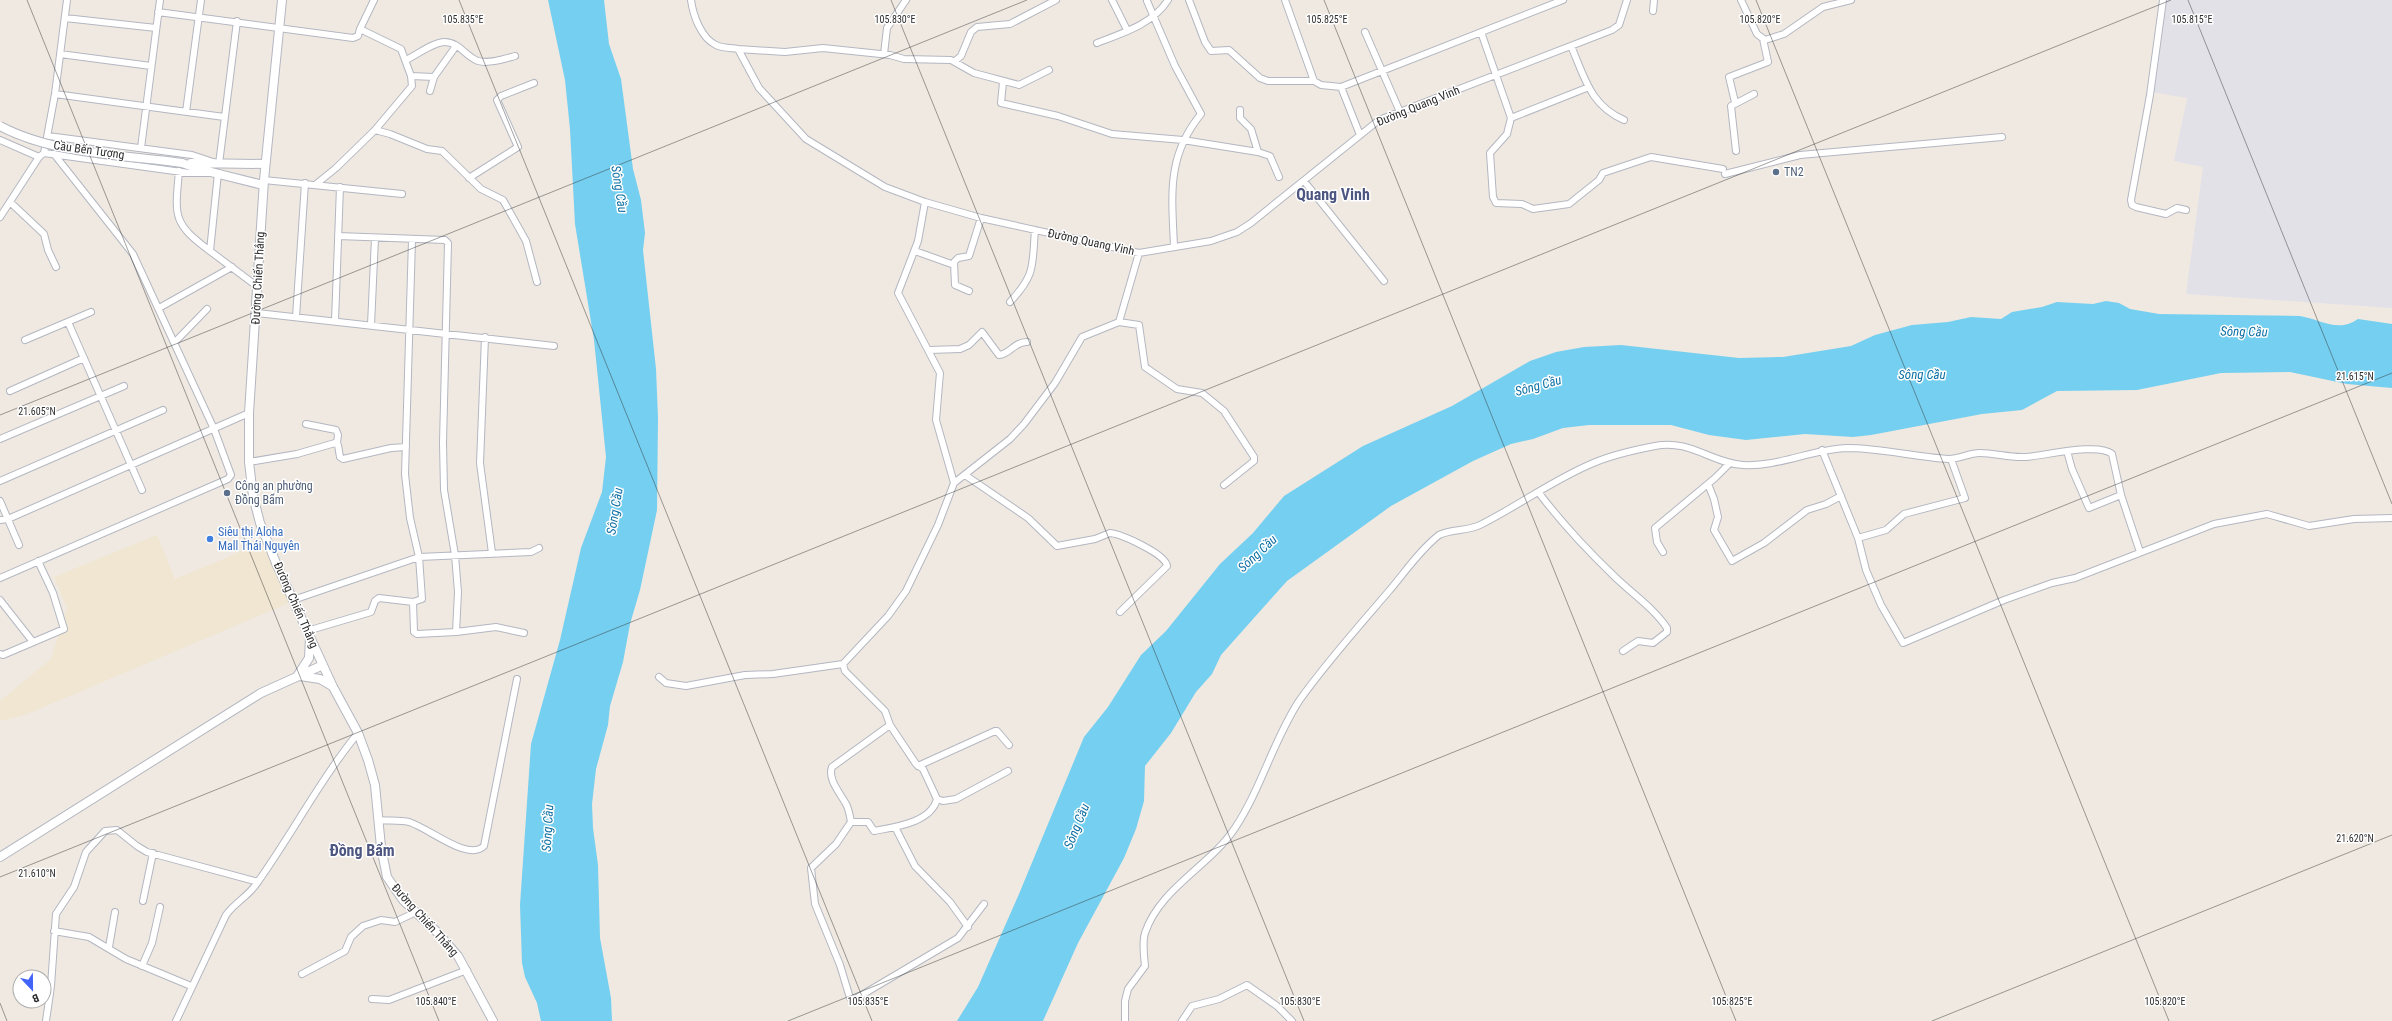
<svg xmlns="http://www.w3.org/2000/svg" width="2392" height="1021" viewBox="0 0 2392 1021" font-family="'Roboto Condensed',sans-serif">
  <rect width="100%" height="100%" fill="#efe9e1"/>
  <path fill="#e3e1e8" d="M2165 0H2392V308L2186 294 2203 167 2174 161 2187 98 2151 92Z"/>
  <path fill="#f0e6d1" d="M157 535 175 579 262 543 289 603 25 715 0 721V701L51 659 67 608 54 577Z"/>
  <path fill="#75cff0" d="M548 0H604L609 44 621 79 633 169 641 200 645 233 643 250 656 369 658 418 657 510 640 590 630 624 623 662 610 706 608 725 596 769 592 804 593 828 598 865 600 938 611 998 612 1021H541L537 1003 525 977 522 963 520 905 531 744 560 640 581 548 602 492 606 457 594 340 575 224 570 129 565 80Z
    M2106 301 2119 303 2130 309 2159 314 2300 316C2322 320 2338 333 2358 319L2392 324V388L2347 384 2290 372 2221 373 2137 390 2057 391 2022 410 1982 414 1871 435 1853 437 1805 434 1746 440 1709 435 1671 425H1589L1563 428 1533 439 1511 444 1473 461 1391 506 1287 581 1221 655 1212 674 1196 692 1171 733 1145 766 1144 801 1136 829 1124 858 1078 943 1043 1021H957L978 987 1019 894 1084 737 1108 707 1141 655 1166 631 1220 564 1253 533 1284 496 1363 446 1452 406 1530 361 1556 352 1584 347 1621 345 1739 358 1783 357 1851 346 1875 335 1912 325 1948 322 1971 317 2001 319 2012 312 2042 307 2057 302 2093 304Z"/>
  <g fill="none" stroke-linecap="round" stroke-linejoin="round">
    <g stroke="#b4b7c1" stroke-width="8">
      <path id="street" d="M691 0C693 15 701 38 716 45 722 48 731 48 738 49L759 88 806 139 885 187 925 202 981 218 1139 253 1211 241 1237 232 1251 223 1379 120 1612 30 1619 25 1627 0
        M1112 0 1127 30
        M1189 0 1205 42 1211 51 1229 50 1260 78 1268 81H1314
        M1285 0 1314 81 1321 85 1341 87 1563 0
        M1741 0 1757 34 1765 40 1784 34 1823 7 1851 0
        M2163 0 2150 95 2131 200 2132 205 2136 207 2166 214 2177 208 2186 210
        M1147 1 1175 66 1201 114C1166 157 1172 195 1174 247
        M1653 11 1654 0
        M158 12 353 38 358 36 360 29 401 49 411 76 412 86 375 130 336 168 315 185
        M65 18 156 28
        M360 29 374 0
        M1365 32 1400 112
        M1481 32 1511 118 1507 134 1490 153 1493 197 1496 203 1522 204 1533 209 1569 204 1599 180 1603 173 1651 157 1723 169
        M1097 43C1123 33 1153 24 1168 0
        M1571 46C1585 78 1590 105 1624 120
        M738 49 785 52 823 48 890 55 904 59 951 60 974 73 1019 85 1049 70
        M60 54 151 66
        M884 54 887 28 906 0
        M406 60C417 55 433 42 445 42 459 42 466 57 478 61 489 64 504 59 515 56
        M955 61 961 56 971 32 977 27 1010 24 1056 0
        M411 76 434 77
        M1003 82 1001 103 1058 116 1112 134 1183 140 1258 152
        M1341 87 1360 135
        M430 91 434 77 456 46
        M55 94 224 117
        M1735 102 1729 77 1768 62 1763 39
        M1240 110V118L1251 129 1258 152 1270 156 1279 177
        M186 112 201 0
        M1511 118 1589 87
        M375 130 390 134 427 149 442 151 481 189 503 200 526 241 537 282
        M48 136 192 155 219 164 237 21
        M0 140 39 157
        M141 148 160 0
        M1736 151 1731 106 1754 94
        M44 153 189 173H218L210 251 258 287
        M179 171C175 216 172 223 210 251
        M1725 174 1800 155 2002 137
        M469 178 518 147 497 100 501 96 534 83
        M264 180 402 194
        M1304 181 1384 281
        M10 202 44 234 48 250 56 267
        M0 217 39 157 44 153 55 94 67 0
        M338 236 445 240 448 243 443 443 444 490 455 555 458 592 456 632
        M915 251 954 265
        M969 291 955 285 954 262 958 258 969 256 981 218
        M1010 302C1036 274 1032 266 1035 230
        M159 308 232 267
        M257 313 554 346
        M296 317 305 183
        M335 321 340 187
        M68 322 142 490
        M1119 322 1139 325 1145 367 1177 389 1202 393 1224 411 1254 457V461L1224 485
        M371 325 375 238
        M485 337 480 463 492 553
        M25 340 91 312
        M175 342 207 309
        M929 350 960 349 969 345 982 332 999 355C1010 354 1014 342 1027 342
        M10 391 84 358
        M306 424 336 430 338 435 337 443
        M0 439 124 386
        M1822 450 1858 538 1866 570 1881 605 1903 643 2004 600 2052 583 2075 578 2214 524 2267 514 2309 526 2354 519 2392 518
        M2067 451 2072 469 2089 508 2121 495
        M249 462 297 454 335 443 338 445 340 457 343 459 391 448 406 447
        M965 475 1028 518 1057 546 1095 539 1110 533C1121 534 1166 554 1167 566L1120 612
        M0 481 163 410
        M954 483 1010 439 1024 424 1055 383 1082 337 1119 322 1139 253
        M1708 484 1714 499 1718 517 1714 530 1732 561 1764 543 1807 510 1826 504 1841 496
        M1539 493C1561 522 1586 549 1613 575 1631 593 1653 607 1667 628V632L1653 643 1638 641 1623 651
        M0 501 19 545
        M0 520 8 519 249 413
        M1858 538 1886 530 1904 514 1965 498 1951 459
        M1663 552 1657 542 1655 528 1715 478 1730 463
        M0 578 228 479 231 475 214 429 133 254 54 154
        M0 600 33 642
        M293 600 419 557 531 552 539 548
        M413 602 414 632 417 634 456 632 496 627 524 633
        M307 631 371 612 375 601 379 598 413 602 422 599 419 557 410 518 405 474 412 240
        M0 654 3 655 64 629 53 593 38 561
        M843 664 845 671 885 711 890 725 916 764 923 769 937 799C931 823 894 827 874 831L868 822H851
        M659 677 666 683 686 686 745 675 773 674 843 664 888 616 906 591 938 525 954 483 936 420 940 373 898 293 918 241 925 202
        M890 725 832 767C827 780 842 795 847 806 849 811 850 816 851 822L836 844 811 868 815 904 840 965 850 998 855 999 958 938 984 904
        M918 766 995 731H997L1009 745
        M937 799 943 801 956 799 1008 771
        M378 820C388 821 400 820 409 822 429 828 468 862 484 846L517 679
        M895 827 915 866 950 902 968 927
        M143 901 153 853
        M54 931 89 937 126 959 191 986
        M109 947 115 912
        M142 966 152 943 160 907
        M302 974 345 951 351 937 363 926 381 920 395 922 416 912
        M372 999 389 1000 467 970
        M46 1021 51 986 56 914 74 887 86 852 105 831 117 830 137 846 147 852 258 882
        M176 1021 226 915C235 902 248 897 257 883 292 834 320 780 358 733
        M1125 1021V1001L1128 989 1145 966C1144 956 1142 943 1145 933 1160 888 1210 866 1235 828 1261 789 1273 741 1299 701 1325 664 1359 626 1389 591 1405 572 1420 550 1439 535 1452 529 1468 531 1480 525 1518 506 1553 480 1591 464 1611 455 1634 450 1655 446 1690 439 1711 463 1743 465 1779 467 1812 449 1847 448 1881 448 1915 457 1949 459 1959 459 1969 453 1980 453 1995 453 2010 458 2025 457 2043 456 2099 442 2112 454L2121 495 2140 552
        M1182 1021 1192 1006 1219 999 1247 985 1277 1006 1292 1021"/>
    </g>
    <g stroke="#b4b7c1" stroke-width="10">
      <path id="secondary" d="M282 0 264 180 249 413V462L253 496 260 523 276 563 333 687 358 733 368 760 375 785 381 847 387 877 403 900 438 933 458 956 493 1021
        M182 163 199 169 263 185
        M191 163 265 164
        M298 675 309 658 310 638
        M300 676 320 679 332 686
        M0 857 261 693 323 665"/>
    </g>
    <use href="#street" stroke="#fff" stroke-width="6"/>
    <use href="#secondary" stroke="#fff" stroke-width="8"/>
    <g stroke="#b4b7c1" stroke-width="10" stroke-linecap="butt">
      <path id="secondary-bridge" d="M0 126C52 154 123 155 182 163"/>
    </g>
    <use href="#secondary-bridge" stroke="#fff" stroke-width="8"/>
  </g>
  <path fill="none" stroke="#2e2e2e" stroke-width="1" stroke-opacity="0.45" d="M27 0 439 1021M459 0 872 1021M891 0 1304 1021M1324 0 1736 1021M1756 0 2169 1021M2188 0 2392 504M0 415 1027 0M0 877 2171 0M0 1003 7 1021M788 1021 2392 373M1932 1021 2392 835"/>
  <g fill="#5c6f8a" stroke="#fff" stroke-width="1.5">
    <circle cx="1776" cy="172" r="4"/>
    <circle cx="227" cy="493" r="4"/>
  </g>
  <circle fill="#3f7fe0" stroke="#fff" stroke-width="1.5" cx="210" cy="539" r="4"/>
  <g text-anchor="middle" stroke-width="3" stroke-linejoin="round" paint-order="stroke">
    <g font-size="12" fill="#2e2e2e" stroke="#fff">
      <text transform="translate(1418 106) rotate(-22)" y="4">Đường Quang Vinh</text>
      <text transform="translate(89 150) rotate(8)" y="4">Cầu Bến Tượng</text>
      <text transform="translate(1091 242) rotate(12)" y="4">Đường Quang Vinh</text>
      <text transform="translate(258 278) rotate(-87)" y="4">Đường Chiến Thắng</text>
      <text transform="translate(296 605) rotate(66)" y="4">Đường Chiến Thắng</text>
      <text transform="translate(425 920) rotate(48)" y="4">Đường Chiến Thắng</text>
    </g>
    <g font-size="12" fill="#4e5e75" stroke="#fff" text-anchor="start">
      <text x="1784" y="176">TN2</text>
      <text x="235" y="490">Công an phường<tspan x="235" dy="14">Đồng Bẩm</tspan></text>
    </g>
    <g font-size="12" fill="#366cbe" stroke="#fff" text-anchor="start">
      <text x="218" y="536">Siêu thị Aloha<tspan x="218" dy="14">Mall Thái Nguyên</tspan></text>
    </g>
    <g font-size="13" font-style="italic" fill="#0d6fa3" stroke="#fff">
      <text transform="translate(620 189) rotate(81)" y="5">Sông Cầu</text>
      <text transform="translate(2244 331) rotate(1)" y="5">Sông Cầu</text>
      <text x="1922" y="379">Sông Cầu</text>
      <text transform="translate(1538 385) rotate(-15)" y="5">Sông Cầu</text>
      <text transform="translate(614 511) rotate(-81)" y="5">Sông Cầu</text>
      <text transform="translate(1257 553) rotate(-43)" y="5">Sông Cầu</text>
      <text transform="translate(1076 826) rotate(-68)" y="5">Sông Cầu</text>
      <text transform="translate(547 828) rotate(-87)" y="5">Sông Cầu</text>
    </g>
    <g font-size="16" font-weight="bold" fill="#4d5680" stroke="#fff">
      <text x="1333" y="200">Quang Vinh</text>
      <text x="362" y="856">Đồng Bẩm</text>
    </g>
  </g>
  <g font-size="10" text-anchor="middle" fill="#2e2e2e" stroke="#fff" stroke-width="3" stroke-linejoin="round" paint-order="stroke">
    <text x="463" y="23">105.835°E</text>
    <text x="895" y="23">105.830°E</text>
    <text x="1327" y="23">105.825°E</text>
    <text x="1760" y="23">105.820°E</text>
    <text x="2192" y="23">105.815°E</text>
    <text x="2355" y="380">21.615°N</text>
    <text x="37" y="415">21.605°N</text>
    <text x="2355" y="842">21.620°N</text>
    <text x="37" y="877">21.610°N</text>
    <text x="436" y="1005">105.840°E</text>
    <text x="868" y="1005">105.835°E</text>
    <text x="1300" y="1005">105.830°E</text>
    <text x="1732" y="1005">105.825°E</text>
    <text x="2165" y="1005">105.820°E</text>
  </g>
  <g transform="translate(32 989) rotate(158)"><circle r="19" fill="#ffffff" stroke="#ababab"/>
  <path d="M0-3L7 15L0 10L-7 15Z" fill="#4264fb"/>
  <text y="-6" font-size="11" font-weight="bold" text-anchor="middle" fill="#2e2e2e">B</text>
  </g>
</svg>
